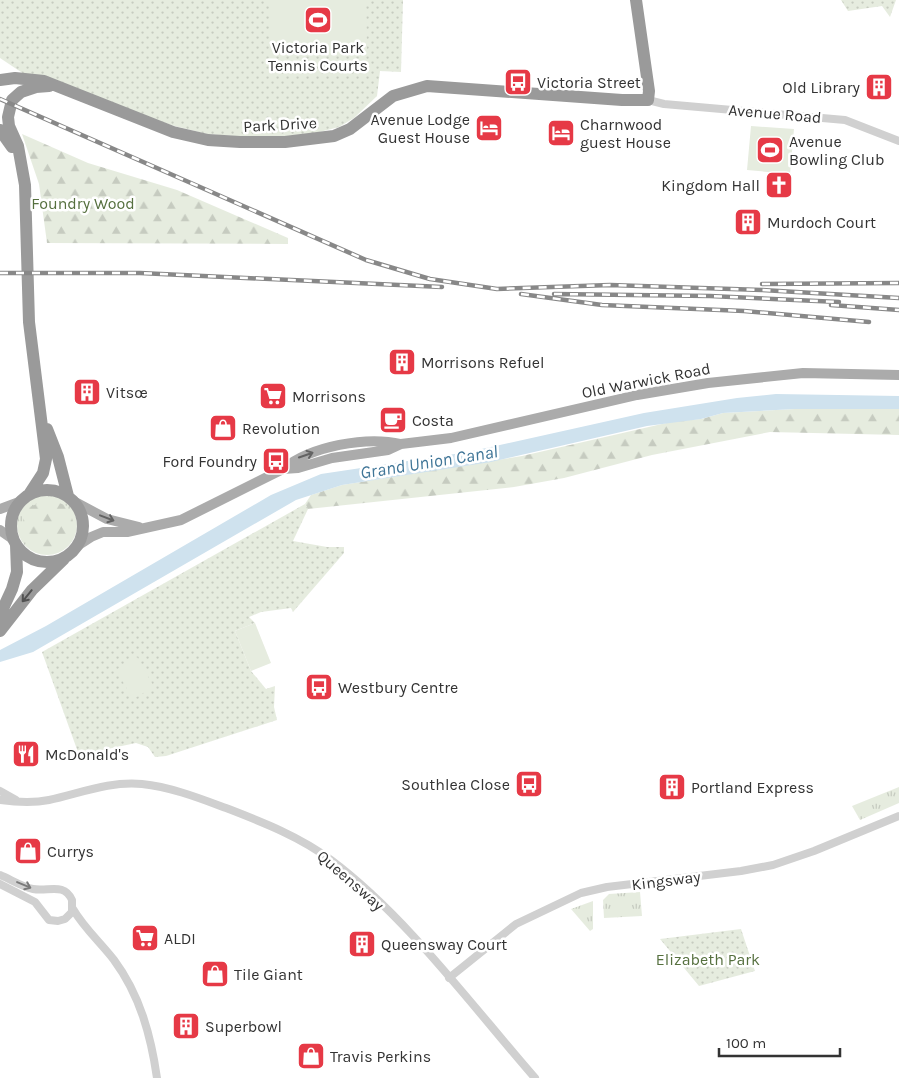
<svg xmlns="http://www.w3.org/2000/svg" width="899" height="1078" viewBox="0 0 899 1078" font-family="Karla,sans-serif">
  <defs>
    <pattern id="grass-tufts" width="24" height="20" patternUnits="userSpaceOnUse" patternTransform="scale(1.25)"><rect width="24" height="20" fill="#e6ecdf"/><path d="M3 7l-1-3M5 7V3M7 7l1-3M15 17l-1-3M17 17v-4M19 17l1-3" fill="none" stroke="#c6cbc0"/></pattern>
    <pattern id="forest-firs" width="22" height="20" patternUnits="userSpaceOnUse" patternTransform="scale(1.25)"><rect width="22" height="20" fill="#e6ecdf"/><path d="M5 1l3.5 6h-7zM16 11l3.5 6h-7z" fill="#c6cbc0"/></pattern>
    <pattern id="park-dots" width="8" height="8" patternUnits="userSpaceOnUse" patternTransform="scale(1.25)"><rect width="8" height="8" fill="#e6ecdf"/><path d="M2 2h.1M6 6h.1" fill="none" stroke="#c6cbc0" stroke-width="1.8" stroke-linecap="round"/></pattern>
  </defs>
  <rect width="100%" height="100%" fill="#fff"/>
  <path fill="url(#grass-tufts)" d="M17 525a30 30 0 1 1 60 0a30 30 0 1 1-60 0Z
    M899 787V803L860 820 852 806Z
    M640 892 642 916 604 918 603 900 609 894Z
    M593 901V929L590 931 571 909Z"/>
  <path fill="url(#forest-firs)" d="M22 134 88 163 177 190 288 238V244L47 243 39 184Z
    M795 409H899V435L770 432 652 455 564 478 514 487 308 509 305 504 311 495 342 485 522 456 675 421 701 419 723 413Z
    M49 499 67 506C80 529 71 539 50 551 26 549 17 530 27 508Z"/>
  <path fill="url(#park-dots)" d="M0 0H403L401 72 380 71 377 96 354 118 339 127 304 136 246 137 207 134 171 125 24 74 0 58Z
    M841 0H896L890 17 882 6 848 11Z
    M305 504 308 509 293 541 327 547H344V553L293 612 291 608 261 612 249 617 255 623 235 631 251 671 266 689 275 686 274 707 277 720 166 756 155 757 148 747 136 743 79 755 42 652Z
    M741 929 755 971 699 986 660 939Z"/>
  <path fill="#e6ecdf" d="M269 0H366L367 53 270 55Z
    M751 126 794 129 790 174 747 170Z
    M255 623 271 663 251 671 235 631Z
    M137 657 154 687 133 699 116 670Z"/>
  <path fill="#cfe2ee" d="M776 394 899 396V409H795L723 413 701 419 647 426 491 462 342 485 296 500 33 652 0 662V650L46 626 271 495 321 474 468 452 644 413 737 398Z"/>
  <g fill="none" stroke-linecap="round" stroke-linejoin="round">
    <path stroke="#d0d0d0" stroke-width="8" d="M648 100 664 104 845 120 899 141
      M0 791 16 800
      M0 800C15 802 34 803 49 800 81 793 109 781 142 784 171 787 199 798 226 808 262 822 299 836 331 860 406 916 473 1007 535 1078
      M0 875C10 879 22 887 33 889 48 892 64 882 72 900V912L65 919 58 921 49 920 35 902 0 884
      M73 909C84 928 100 942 114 960 140 995 151 1036 157 1078
      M449 978 516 924 581 893 607 887 741 871 773 865 814 851 899 816"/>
    <path stroke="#ababab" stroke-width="10" d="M283 469 298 468 332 458 388 450 401 444 451 438 637 395 708 383 803 373 899 375
      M75 502 107 519 139 527
      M0 509 19 502
      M0 530 14 540
      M77 546 91 537 103 532H127L181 520 283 469C311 446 366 436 401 444"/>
    <path stroke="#9a9a9a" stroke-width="12" d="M0 80 15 78 44 81 173 132 208 140 240 142H285L334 136 350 129 393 96 427 86 622 100H648L649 91 636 0
      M0 130 12 147
      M47 429 58 457 68 496
      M11 526a36 36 0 1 1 72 0a36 36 0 1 1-72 0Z
      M30 493 43 473 46 459 29 322 25 185 18 146 9 126 8 117 12 100 21 92 36 87 49 86
      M0 615 12 589 17 572 16 545
      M0 631 32 590 64 559"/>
    <g stroke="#888" stroke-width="4.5">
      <path id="rail" d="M0 99 366 260 430 279 497 289 610 285 762 290 899 298
        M0 273H140L442 287
        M762 284 899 283
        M521 294 602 305 744 311 869 322
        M554 294 710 296 839 302
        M831 305 899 310"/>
    </g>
    <use href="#rail" stroke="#fff" stroke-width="2.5" stroke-dasharray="8" stroke-linecap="butt"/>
  </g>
  <defs><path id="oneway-shaft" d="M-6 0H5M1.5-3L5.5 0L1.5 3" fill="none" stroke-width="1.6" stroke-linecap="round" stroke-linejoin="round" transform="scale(1.25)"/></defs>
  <g stroke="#636363">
    <use href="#oneway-shaft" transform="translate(306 455) rotate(-19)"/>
    <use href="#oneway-shaft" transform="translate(107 518) rotate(21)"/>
  </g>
  <use stroke="#525252" href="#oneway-shaft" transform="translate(27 596) rotate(129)"/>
  <use stroke="#7a7a7a" href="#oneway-shaft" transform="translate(24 885) rotate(23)"/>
  <defs>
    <g id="stadium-square" transform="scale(1.4375)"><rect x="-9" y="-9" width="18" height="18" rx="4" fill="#e63946" stroke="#fff"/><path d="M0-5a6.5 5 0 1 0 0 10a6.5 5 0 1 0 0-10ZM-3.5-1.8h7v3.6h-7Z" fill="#fff"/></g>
    <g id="bus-square" transform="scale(1.4375)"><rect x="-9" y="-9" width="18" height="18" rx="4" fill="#e63946" stroke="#fff"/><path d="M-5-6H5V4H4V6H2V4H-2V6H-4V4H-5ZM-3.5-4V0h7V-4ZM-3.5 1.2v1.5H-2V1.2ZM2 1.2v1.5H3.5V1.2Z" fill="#fff"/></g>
    <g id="building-square" transform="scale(1.4375)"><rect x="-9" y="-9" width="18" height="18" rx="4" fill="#e63946" stroke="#fff"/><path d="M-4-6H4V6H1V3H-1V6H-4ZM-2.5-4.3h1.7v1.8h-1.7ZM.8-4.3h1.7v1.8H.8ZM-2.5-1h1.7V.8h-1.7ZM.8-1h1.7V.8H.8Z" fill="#fff"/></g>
    <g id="hotel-square" transform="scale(1.4375)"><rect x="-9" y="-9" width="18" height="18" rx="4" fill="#e63946" stroke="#fff"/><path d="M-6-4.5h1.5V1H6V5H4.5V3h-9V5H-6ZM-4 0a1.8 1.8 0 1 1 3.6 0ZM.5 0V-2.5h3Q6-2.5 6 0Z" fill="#fff"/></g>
    <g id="church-square" transform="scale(1.4375)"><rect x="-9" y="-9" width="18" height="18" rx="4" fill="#e63946" stroke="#fff"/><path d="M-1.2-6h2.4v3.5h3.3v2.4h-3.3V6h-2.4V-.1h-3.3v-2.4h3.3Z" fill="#fff"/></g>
    <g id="supermarket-square" transform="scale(1.4375)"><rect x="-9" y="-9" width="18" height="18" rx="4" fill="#e63946" stroke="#fff"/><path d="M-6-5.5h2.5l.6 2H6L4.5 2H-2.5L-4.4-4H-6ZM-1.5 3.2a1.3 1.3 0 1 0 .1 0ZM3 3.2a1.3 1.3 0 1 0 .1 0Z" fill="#fff"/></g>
    <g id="cafe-square" transform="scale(1.4375)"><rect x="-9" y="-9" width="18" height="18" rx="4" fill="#e63946" stroke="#fff"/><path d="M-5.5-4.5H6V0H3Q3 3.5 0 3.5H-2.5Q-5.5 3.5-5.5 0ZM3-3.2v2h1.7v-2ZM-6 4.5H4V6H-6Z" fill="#fff"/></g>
    <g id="shop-square" transform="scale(1.4375)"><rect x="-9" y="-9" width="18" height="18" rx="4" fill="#e63946" stroke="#fff"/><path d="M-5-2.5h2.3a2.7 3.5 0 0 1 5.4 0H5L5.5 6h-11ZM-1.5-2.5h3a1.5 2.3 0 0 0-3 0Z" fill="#fff"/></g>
    <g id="restaurant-square" transform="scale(1.4375)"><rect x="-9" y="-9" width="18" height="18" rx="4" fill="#e63946" stroke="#fff"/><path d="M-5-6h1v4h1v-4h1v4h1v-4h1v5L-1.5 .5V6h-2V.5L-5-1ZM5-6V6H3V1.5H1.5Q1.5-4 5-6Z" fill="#fff"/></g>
  </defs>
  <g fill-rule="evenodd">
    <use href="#stadium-square" x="318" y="20"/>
    <use href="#bus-square" x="518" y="82"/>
    <use href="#building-square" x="879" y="87"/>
    <use href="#hotel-square" x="489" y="128"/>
    <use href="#hotel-square" x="561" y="133"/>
    <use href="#stadium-square" x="770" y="150"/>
    <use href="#church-square" x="779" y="185"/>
    <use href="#building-square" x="748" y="222"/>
    <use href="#building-square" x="402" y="362"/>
    <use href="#building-square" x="87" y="392"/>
    <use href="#supermarket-square" x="273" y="396"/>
    <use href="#cafe-square" x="393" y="420"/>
    <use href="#shop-square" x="223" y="428"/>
    <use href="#bus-square" x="276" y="461"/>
    <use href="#bus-square" x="319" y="687"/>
    <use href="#restaurant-square" x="26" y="754"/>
    <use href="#bus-square" x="529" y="784"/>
    <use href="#building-square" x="672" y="787"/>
    <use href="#shop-square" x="28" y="851"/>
    <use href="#supermarket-square" x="145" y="938"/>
    <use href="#building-square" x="362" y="944"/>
    <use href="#shop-square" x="215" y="974"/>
    <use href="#building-square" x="186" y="1026"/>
    <use href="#shop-square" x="311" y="1056"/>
  </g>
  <g text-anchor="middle" stroke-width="5" stroke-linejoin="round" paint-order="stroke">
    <g font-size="16" fill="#333" stroke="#fff" text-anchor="start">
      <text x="318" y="53" text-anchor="middle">Victoria Park<tspan x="318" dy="18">Tennis Courts</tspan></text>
      <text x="537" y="88">Victoria Street</text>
      <text x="860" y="93" text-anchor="end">Old Library</text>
      <text x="470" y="125" text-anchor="end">Avenue Lodge<tspan x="470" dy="18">Guest House</tspan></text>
      <text x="580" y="130">Charnwood<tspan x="580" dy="18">guest House</tspan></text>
      <text x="789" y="147">Avenue<tspan x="789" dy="18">Bowling Club</tspan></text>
      <text x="760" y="191" text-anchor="end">Kingdom Hall</text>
      <text x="767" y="228">Murdoch Court</text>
      <text x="421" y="368">Morrisons Refuel</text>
      <text x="106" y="398">Vitsœ</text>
      <text x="292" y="402">Morrisons</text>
      <text x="412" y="426">Costa</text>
      <text x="242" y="434">Revolution</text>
      <text x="257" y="467" text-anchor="end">Ford Foundry</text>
      <text x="338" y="693">Westbury Centre</text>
      <text x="45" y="760">McDonald's</text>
      <text x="510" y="790" text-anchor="end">Southlea Close</text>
      <text x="691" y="793">Portland Express</text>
      <text x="47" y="857">Currys</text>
      <text x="164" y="944">ALDI</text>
      <text x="381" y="950">Queensway Court</text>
      <text x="234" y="980">Tile Giant</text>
      <text x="205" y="1032">Superbowl</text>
      <text x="330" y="1062">Travis Perkins</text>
    </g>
    <g font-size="16" fill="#333" stroke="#fff">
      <text transform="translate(775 113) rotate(5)" y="6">Avenue Road</text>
      <text transform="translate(280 124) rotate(-3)" y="6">Park Drive</text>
      <text transform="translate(646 380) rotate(-11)" y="6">Old Warwick Road</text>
      <text transform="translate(351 880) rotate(41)" y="6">Queensway</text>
      <text transform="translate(666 880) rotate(-7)" y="6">Kingsway</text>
    </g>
    <g font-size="16" fill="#56703f" stroke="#fff">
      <text x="83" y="209">Foundry Wood</text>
      <text x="708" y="965">Elizabeth Park</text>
    </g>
    <g font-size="18" font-style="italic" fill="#3f7597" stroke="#fff">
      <text transform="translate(429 462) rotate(-9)" y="6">Grand Union Canal</text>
    </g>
  </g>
  <path d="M719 1048v8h121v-8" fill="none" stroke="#333333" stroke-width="2.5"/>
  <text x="726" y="1048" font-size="15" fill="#333333" stroke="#ffffff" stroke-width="4" paint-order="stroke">100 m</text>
</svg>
